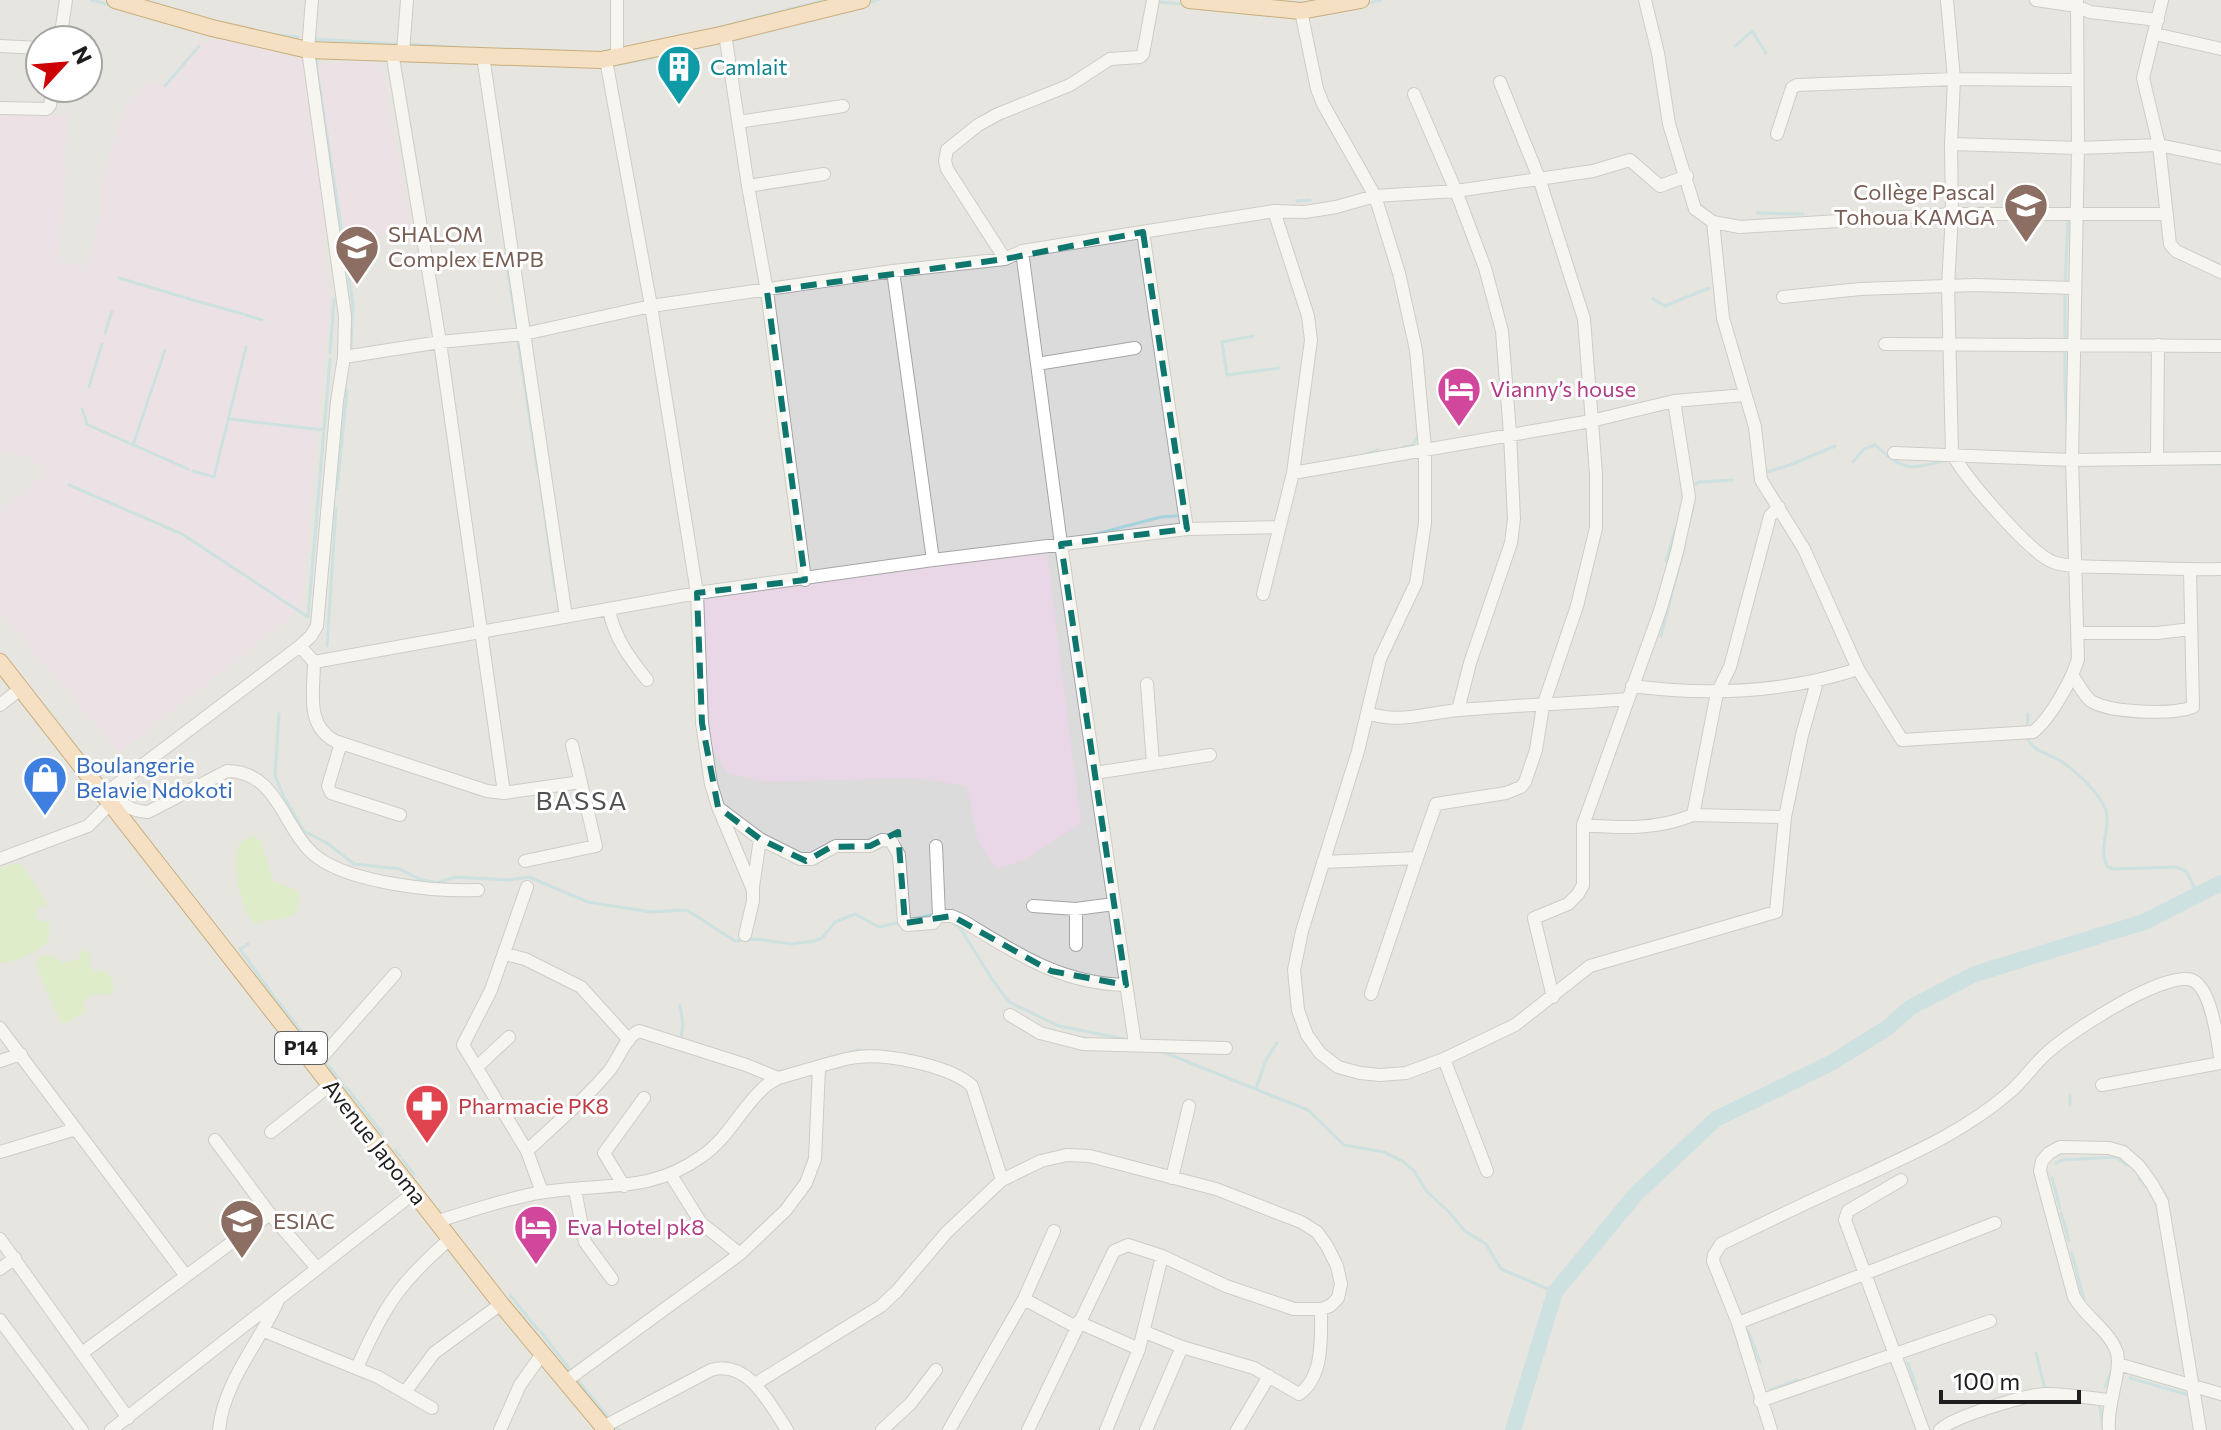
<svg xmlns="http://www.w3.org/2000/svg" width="2221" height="1430" viewBox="0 0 2221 1430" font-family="Commissioner,sans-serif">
  <rect width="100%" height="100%" fill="#efece4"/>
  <path fill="#dcdbdb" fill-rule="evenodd" d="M0 0H2221V1430H0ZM40 40H88V88H40Z"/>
  <path fill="#e9d6e6" d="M233 37 312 63 373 61 382 68 412 229 323 241 330 303 301 609 120 753 0 613V510L48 471 28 457 0 452V112L68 115 60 260 86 268 101 212 100 185 125 106 147 80 162 85 199 42Z
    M1047 553 1081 823 1025 860 997 869 978 842 967 786 915 778 765 782 728 773 712 749 697 601 925 564Z"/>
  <path fill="#cbeba9" d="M254 836 261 841 273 881 298 891 300 899 295 914C278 923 268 916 256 924 241 915 231 861 238 847 242 840 247 838 254 836Z
    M16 863 22 865 47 903 48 908 44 905 38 907 36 915 41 922 50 921 49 940C37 952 16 963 0 963V868Z
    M85 949 91 955 89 961 92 971H105L112 979 114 988 109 995C98 994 91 992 83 1003L87 1011 66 1023 60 1022 36 965 39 956 51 955 63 963 79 959 80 953Z"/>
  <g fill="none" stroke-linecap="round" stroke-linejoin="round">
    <path stroke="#a4d2de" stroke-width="3" d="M91 0 110 5
      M1159 2 1183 4
      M867 3 878 0
      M1366 4 1381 0
      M717 28 825 0
      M277 35 298 37
      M314 39 398 44
      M408 44 466 48
      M1735 46 1752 31 1766 53
      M620 64 652 58
      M317 67V61L321 55
      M317 70 353 305 351 347
      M165 86 199 46
      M1297 201 1310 200
      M1757 213 1803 214
      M505 254 516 323
      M119 278 183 297
      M2065 283 2068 222
      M2065 291V340
      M186 298 243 314
      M1653 299 1665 306 1709 288
      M246 315 262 320
      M105 333 112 311
      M1253 336 1222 342 1227 375 1279 368
      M518 342 538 473
      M2065 350V386
      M330 353 334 300
      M89 387 102 344
      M2065 387 2067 431
      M82 409 87 423
      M229 419 324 430
      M86 424 188 469
      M133 445 165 350
      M1404 447 1413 445 1417 438
      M1363 455 1378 450
      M1853 462 1864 449 1875 445C1903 470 1908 471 1946 460
      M2196 464H2221
      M193 471 214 477 246 347
      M1764 473 1790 465 1835 446
      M69 485 182 534 308 617 330 359
      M1693 485 1700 482 1733 480
      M541 487 555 590
      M337 490 347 390 342 395
      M1689 524 1693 508
      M1092 535 1161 517 1176 516
      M1666 561 1676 527
      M1661 636 1685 543
      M327 646 336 508
      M279 714 275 776 284 797 304 831 327 843 354 864 399 869 419 879 437 883 455 877 507 880 529 877 588 902 651 912 687 910 735 941 757 939 791 944 814 941 822 938 835 922 855 914 879 927 901 922
      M2027 730 2028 714
      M2027 737C2033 752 2048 753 2061 761 2076 771 2096 790 2104 806 2114 824 2096 849 2108 867L2114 869 2176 867 2186 871 2198 895
      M912 919 932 915
      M953 923 960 928 992 979 1009 1002 1059 1026 1129 1040
      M248 944 240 949 275 998
      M277 1000 318 1053
      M680 1005 683 1024 681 1038
      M1163 1052 1308 1110 1344 1145 1384 1152 1404 1162 1415 1172 1426 1191 1449 1212 1465 1231 1486 1244 1501 1269 1555 1292
      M833 1057 858 1050 865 1051
      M325 1062 343 1084
      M346 1087 383 1134
      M1256 1088 1266 1060 1277 1043
      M2070 1095V1105
      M395 1150 400 1156
      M403 1160 414 1174
      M2056 1163 2062 1160 2116 1157 2127 1165
      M2052 1178 2060 1208
      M2139 1178 2147 1187
      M2061 1213 2069 1241
      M2072 1253 2084 1300
      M510 1295 538 1330
      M1748 1331 1760 1362
      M541 1332 571 1371
      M2036 1353 2045 1389
      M1908 1363 1917 1390
      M576 1378 608 1417
      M2130 1378 2189 1395
      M2105 1387 2111 1372
      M1770 1390 1797 1380
      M2048 1400V1402L2083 1403
      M2099 1402 2103 1426
      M617 1428 619 1430"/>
    <path stroke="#a4d2de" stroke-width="16" d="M1513 1430 1555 1292 1636 1194 1716 1119 1833 1062 1887 1028 1911 1007 1975 974 2144 922 2221 883"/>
    <g stroke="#a5a5a5" stroke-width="14">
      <path id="minor" d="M617 0V58
        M1645 0 1658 53 1669 124 1695 209 1713 222 1740 227 1952 214H2166
        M1947 0 1954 79 1951 144 1952 214 1948 286 1952 453C1964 477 2030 553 2053 562 2070 568 2091 566 2109 567 2146 568 2184 570 2221 569
        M2036 0 2077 6 2090 12 2158 20
        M2162 0 2143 78 2159 145 2170 244 2176 251 2221 272
        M1301 11 1317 89 1323 104 1375 196 1399 273 1416 350 1425 449V523L1416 583 1380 659 1358 751 1302 931 1294 970 1298 1010 1307 1035 1320 1053 1338 1067 1360 1073 1380 1075 1406 1073 1444 1059 1515 1025 1590 966 1776 912 1785 817 1802 735 1817 682
        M725 34 748 186 767 291 805 580
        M2155 34 2221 49
        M60 40 66 0
        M0 46 40 48
        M392 52 440 342 504 793
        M403 52 407 0
        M483 56 566 617
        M606 60 651 306 697 593 702 723 711 784 718 807 753 890V901L745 935
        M1414 94 1456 191 1485 268 1502 331 1510 434 1514 519 1511 543 1470 663 1458 710
        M0 108 47 109 50 105 53 88
        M738 122 843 106
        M1777 134 1792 88 1797 85 1954 79 2077 80
        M1951 144 2078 148 2159 145 2221 158
        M748 186 824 174
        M1713 222 1723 318 1755 427 1761 480 1804 549 1858 669 1902 740 2033 732C2050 719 2072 680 2078 659L2072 460 2078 148 2077 0
        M1143 232 1187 529
        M1022 251 1061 544 1135 1044
        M1005 259 947 169 945 161 947 150 978 125 998 114 1070 85 1110 59 1140 57 1143 54 1153 0
        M893 271 933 560
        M1783 297 1860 289 1975 285 2074 288
        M1885 344 2221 346
        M344 357 440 342 524 334 651 306 893 271 1005 259 1022 251 1274 211 1305 212 1336 207 1375 196 1456 191 1593 171 1630 160 1660 186 1687 176
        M1037 364 1135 348
        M1894 453 2072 460 2221 458
        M2157 459 2158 345
        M1293 473 1591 421 1674 401 1745 395
        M1263 594 1293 473 1311 340 1308 316 1274 211
        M609 610C615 639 629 657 647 680
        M2078 633H2157L2191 629
        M300 646 314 662 697 593 933 560 1187 529 1278 527
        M314 662C314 691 305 725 335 741L487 791 504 793 581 782
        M2072 675C2078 683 2084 696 2091 701 2110 713 2173 715 2193 707L2190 570
        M1147 684 1153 764
        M1632 686C1709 696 1784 693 1858 669
        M0 705 20 689
        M1367 713C1400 724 1425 713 1459 710 1515 705 1571 704 1627 699
        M341 743 328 786 331 793 400 815
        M1095 773 1210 755
        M110 790C121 804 130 811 148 812L227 771C279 771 283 831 317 857 351 883 436 892 478 890
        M103 795 300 646 311 636 317 626 337 401 344 357 345 316 308 50 312 0
        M720 809 760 839 800 859H812L836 846H870L882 840 891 841 899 855 904 921 907 925 933 923 939 916 936 846
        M1693 815 1785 817
        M1583 825C1622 828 1656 830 1693 815L1717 693 1730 667 1770 516 1779 507
        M1417 858 1436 804 1506 793 1521 787 1525 782 1536 750 1543 706 1577 606 1596 528V474L1584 319 1539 178 1500 82
        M0 859 88 826 110 804
        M525 861 596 846 572 745
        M1323 862 1417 858 1371 994
        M527 887 491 990 463 1045 527 1151 542 1192
        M753 887 760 839
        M1033 906 1076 909 1114 904
        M1076 909V945
        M939 916H952L963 921C1016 953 1061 984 1126 985
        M505 954 525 959 581 987 629 1040
        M1553 997 1534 918 1568 904 1578 894 1583 885V825L1660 611 1677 552 1689 497 1674 401
        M1010 1015 1040 1033 1083 1044 1226 1048
        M0 1028 186 1276
        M1444 1059 1487 1171
        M0 1061 21 1054
        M315 1065 395 974
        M477 1067 509 1037
        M271 1132 330 1085
        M215 1140 270 1214 317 1268
        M527 1151C554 1125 585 1100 609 1071 619 1059 625 1037 639 1031L746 1065 778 1078
        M0 1152 76 1129
        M671 1175 701 1223 740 1254
        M1172 1178 1189 1106
        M1901 1180 1848 1211 1845 1220 1923 1430
        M624 1186 604 1153 644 1098
        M575 1190 585 1242 612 1279
        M438 1221C471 1211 504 1199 538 1193 598 1182 649 1195 702 1156 730 1137 742 1105 768 1084L778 1078C802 1072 827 1063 851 1058 882 1052 949 1065 972 1086L1002 1180
        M0 1239 128 1418
        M0 1269 15 1258
        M1024 1299 1076 1327
        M0 1320 82 1430
        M1078 1322 1139 1349
        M1738 1323 1995 1223
        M264 1331 378 1377 432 1408
        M1145 1332 1182 1347 1254 1368 1299 1394C1324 1377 1321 1337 1321 1309
        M82 1353 270 1214
        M2118 1364 2221 1394
        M357 1368C384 1306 400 1282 451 1238
        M566 1381 740 1254 786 1210 806 1183 815 1159 819 1068
        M755 1384 881 1306 897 1291 946 1233 1002 1180 1041 1161 1067 1155 1090 1156 1216 1189 1301 1222 1317 1232 1327 1246 1337 1266 1341 1284 1338 1298 1330 1306 1321 1309H1294L1226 1286 1162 1256 1128 1245 1114 1251 1028 1430
        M406 1391 434 1353 501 1304
        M1760 1401 1990 1321
        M603 1427 711 1370C748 1359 770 1404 787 1430
        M111 1430 415 1192
        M219 1430C223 1384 258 1344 277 1303
        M500 1430 520 1385 542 1354
        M882 1430 911 1403 936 1370
        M949 1430 1024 1299 1054 1231
        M1106 1430 1139 1349 1162 1256
        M1146 1430 1182 1347
        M1237 1430 1269 1376
        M1771 1430 1738 1323 1713 1261 1714 1255 1721 1244C1766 1222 1812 1200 1858 1179 1912 1154 1965 1131 2010 1092 2024 1080 2034 1064 2048 1052 2070 1032 2163 971 2192 980 2212 988 2218 1043 2221 1063L2102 1085
        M1940 1430C1952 1417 2028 1394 2046 1394 2067 1394 2089 1398 2109 1400
        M2109 1430C2106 1406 2122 1372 2117 1353 2111 1332 2085 1317 2074 1297L2040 1171 2042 1161 2049 1153 2060 1147 2109 1148 2123 1152 2139 1166 2152 1184 2162 1202 2200 1430"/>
    </g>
    <g stroke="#996300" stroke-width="18">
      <path id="major" d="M115 0 212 28 308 50 601 60 725 34 862 0
        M1189 0 1301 11 1361 0
        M0 662 501 1304 606 1430"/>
    </g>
    <use href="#minor" stroke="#fff" stroke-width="12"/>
    <use href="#major" stroke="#fdd19b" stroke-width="16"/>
  </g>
  <path d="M0 0H2221V1430H0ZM1143 232 1187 529 1061 544 1126 985 1051 971 952 916 905 923 898 832 870 846 831 847 806 861 760 839 718 807 702 723 697 593 805 580 767 291 1005 259Z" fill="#efece4" fill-opacity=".55" fill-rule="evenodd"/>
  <path fill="none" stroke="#0f766e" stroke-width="6" stroke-dasharray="16 10" stroke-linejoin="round" d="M1143 232 1187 529 1061 544 1126 985 1051 971 952 916 905 923 898 832 870 846 831 847 806 861 760 839 718 807 702 723 697 593 805 580 767 291 1005 259Z"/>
  <defs>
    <g id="building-pin" transform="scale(2.3)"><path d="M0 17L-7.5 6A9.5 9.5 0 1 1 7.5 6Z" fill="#0f9aa8" stroke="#fff"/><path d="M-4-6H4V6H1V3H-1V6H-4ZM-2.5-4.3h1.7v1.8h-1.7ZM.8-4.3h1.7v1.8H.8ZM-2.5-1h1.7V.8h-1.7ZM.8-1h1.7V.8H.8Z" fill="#fff"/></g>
    <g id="school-pin" transform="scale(2.3)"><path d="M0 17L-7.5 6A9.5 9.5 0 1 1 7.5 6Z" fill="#8d6e63" stroke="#fff"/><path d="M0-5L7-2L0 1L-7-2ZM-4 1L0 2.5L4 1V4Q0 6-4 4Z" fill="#fff"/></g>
    <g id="hotel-pin" transform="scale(2.3)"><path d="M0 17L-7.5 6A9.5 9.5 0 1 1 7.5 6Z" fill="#d1479c" stroke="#fff"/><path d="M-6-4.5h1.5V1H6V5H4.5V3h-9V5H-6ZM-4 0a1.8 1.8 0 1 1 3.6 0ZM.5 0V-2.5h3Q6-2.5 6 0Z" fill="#fff"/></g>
    <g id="shop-pin" transform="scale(2.3)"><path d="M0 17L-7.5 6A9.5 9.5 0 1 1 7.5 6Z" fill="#3f7fe0" stroke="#fff"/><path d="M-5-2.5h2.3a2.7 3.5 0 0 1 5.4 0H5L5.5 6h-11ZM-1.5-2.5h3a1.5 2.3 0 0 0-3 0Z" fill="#fff"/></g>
    <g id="pharmacy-pin" transform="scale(2.3)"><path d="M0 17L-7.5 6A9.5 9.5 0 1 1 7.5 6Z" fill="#e0444e" stroke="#fff"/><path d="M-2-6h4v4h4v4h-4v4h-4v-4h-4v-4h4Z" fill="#fff"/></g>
  </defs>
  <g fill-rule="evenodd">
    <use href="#building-pin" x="679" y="67"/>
    <use href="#school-pin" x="2026" y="205"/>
    <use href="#school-pin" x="357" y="247"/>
    <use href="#hotel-pin" x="1459" y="389"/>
    <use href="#shop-pin" x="45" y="778"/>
    <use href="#pharmacy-pin" x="427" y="1106"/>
    <use href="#school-pin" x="242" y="1221"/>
    <use href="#hotel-pin" x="536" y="1227"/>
  </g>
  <g text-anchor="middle" stroke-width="6" stroke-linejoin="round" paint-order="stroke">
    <rect fill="#fff" stroke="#626262" stroke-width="2" x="275" y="1032" width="52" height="32" rx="6"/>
    <g font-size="20" font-weight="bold" fill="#1e1e1e">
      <text x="301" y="1055">P14</text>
    </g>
    <g font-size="22" fill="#0d838f" stroke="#fff" text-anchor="start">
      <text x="710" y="75">Camlait</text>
    </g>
    <g font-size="22" fill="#785e54" stroke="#fff" text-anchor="start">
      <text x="1995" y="200" text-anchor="end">Collège Pascal<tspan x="1995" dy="25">Tohoua KAMGA</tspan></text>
      <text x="388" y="242">SHALOM<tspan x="388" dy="25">Complex EMPB</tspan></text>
      <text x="273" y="1229">ESIAC</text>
    </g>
    <g font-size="22" fill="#b23c85" stroke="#fff" text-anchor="start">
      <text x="1490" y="397">Vianny’s house</text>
      <text x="567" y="1235">Eva Hotel pk8</text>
    </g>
    <g font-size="22" fill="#366cbe" stroke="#fff" text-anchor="start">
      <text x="76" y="773">Boulangerie<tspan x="76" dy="25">Belavie Ndokoti</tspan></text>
    </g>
    <g font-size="22" fill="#be3a42" stroke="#fff" text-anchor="start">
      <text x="458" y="1114">Pharmacie PK8</text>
    </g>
    <g font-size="22" fill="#1e1e1e" stroke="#fff">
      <text transform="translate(375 1142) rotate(52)" y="8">Avenue Japoma</text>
    </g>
    <g font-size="26" letter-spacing="2" fill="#515151" stroke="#fff">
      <text x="582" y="810">BASSA</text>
    </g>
  </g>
  <g transform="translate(64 64) rotate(64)"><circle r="38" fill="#ffffff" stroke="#a5a5a5" stroke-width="2"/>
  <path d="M0-6L14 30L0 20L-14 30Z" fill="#cd0004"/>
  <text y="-12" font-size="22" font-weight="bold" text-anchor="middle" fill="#1e1e1e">N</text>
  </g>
  <path d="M1941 1390v12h138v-12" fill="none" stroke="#1e1e1e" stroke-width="4"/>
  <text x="1953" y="1390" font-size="24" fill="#1e1e1e" stroke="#ffffff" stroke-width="6" paint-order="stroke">100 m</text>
</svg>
